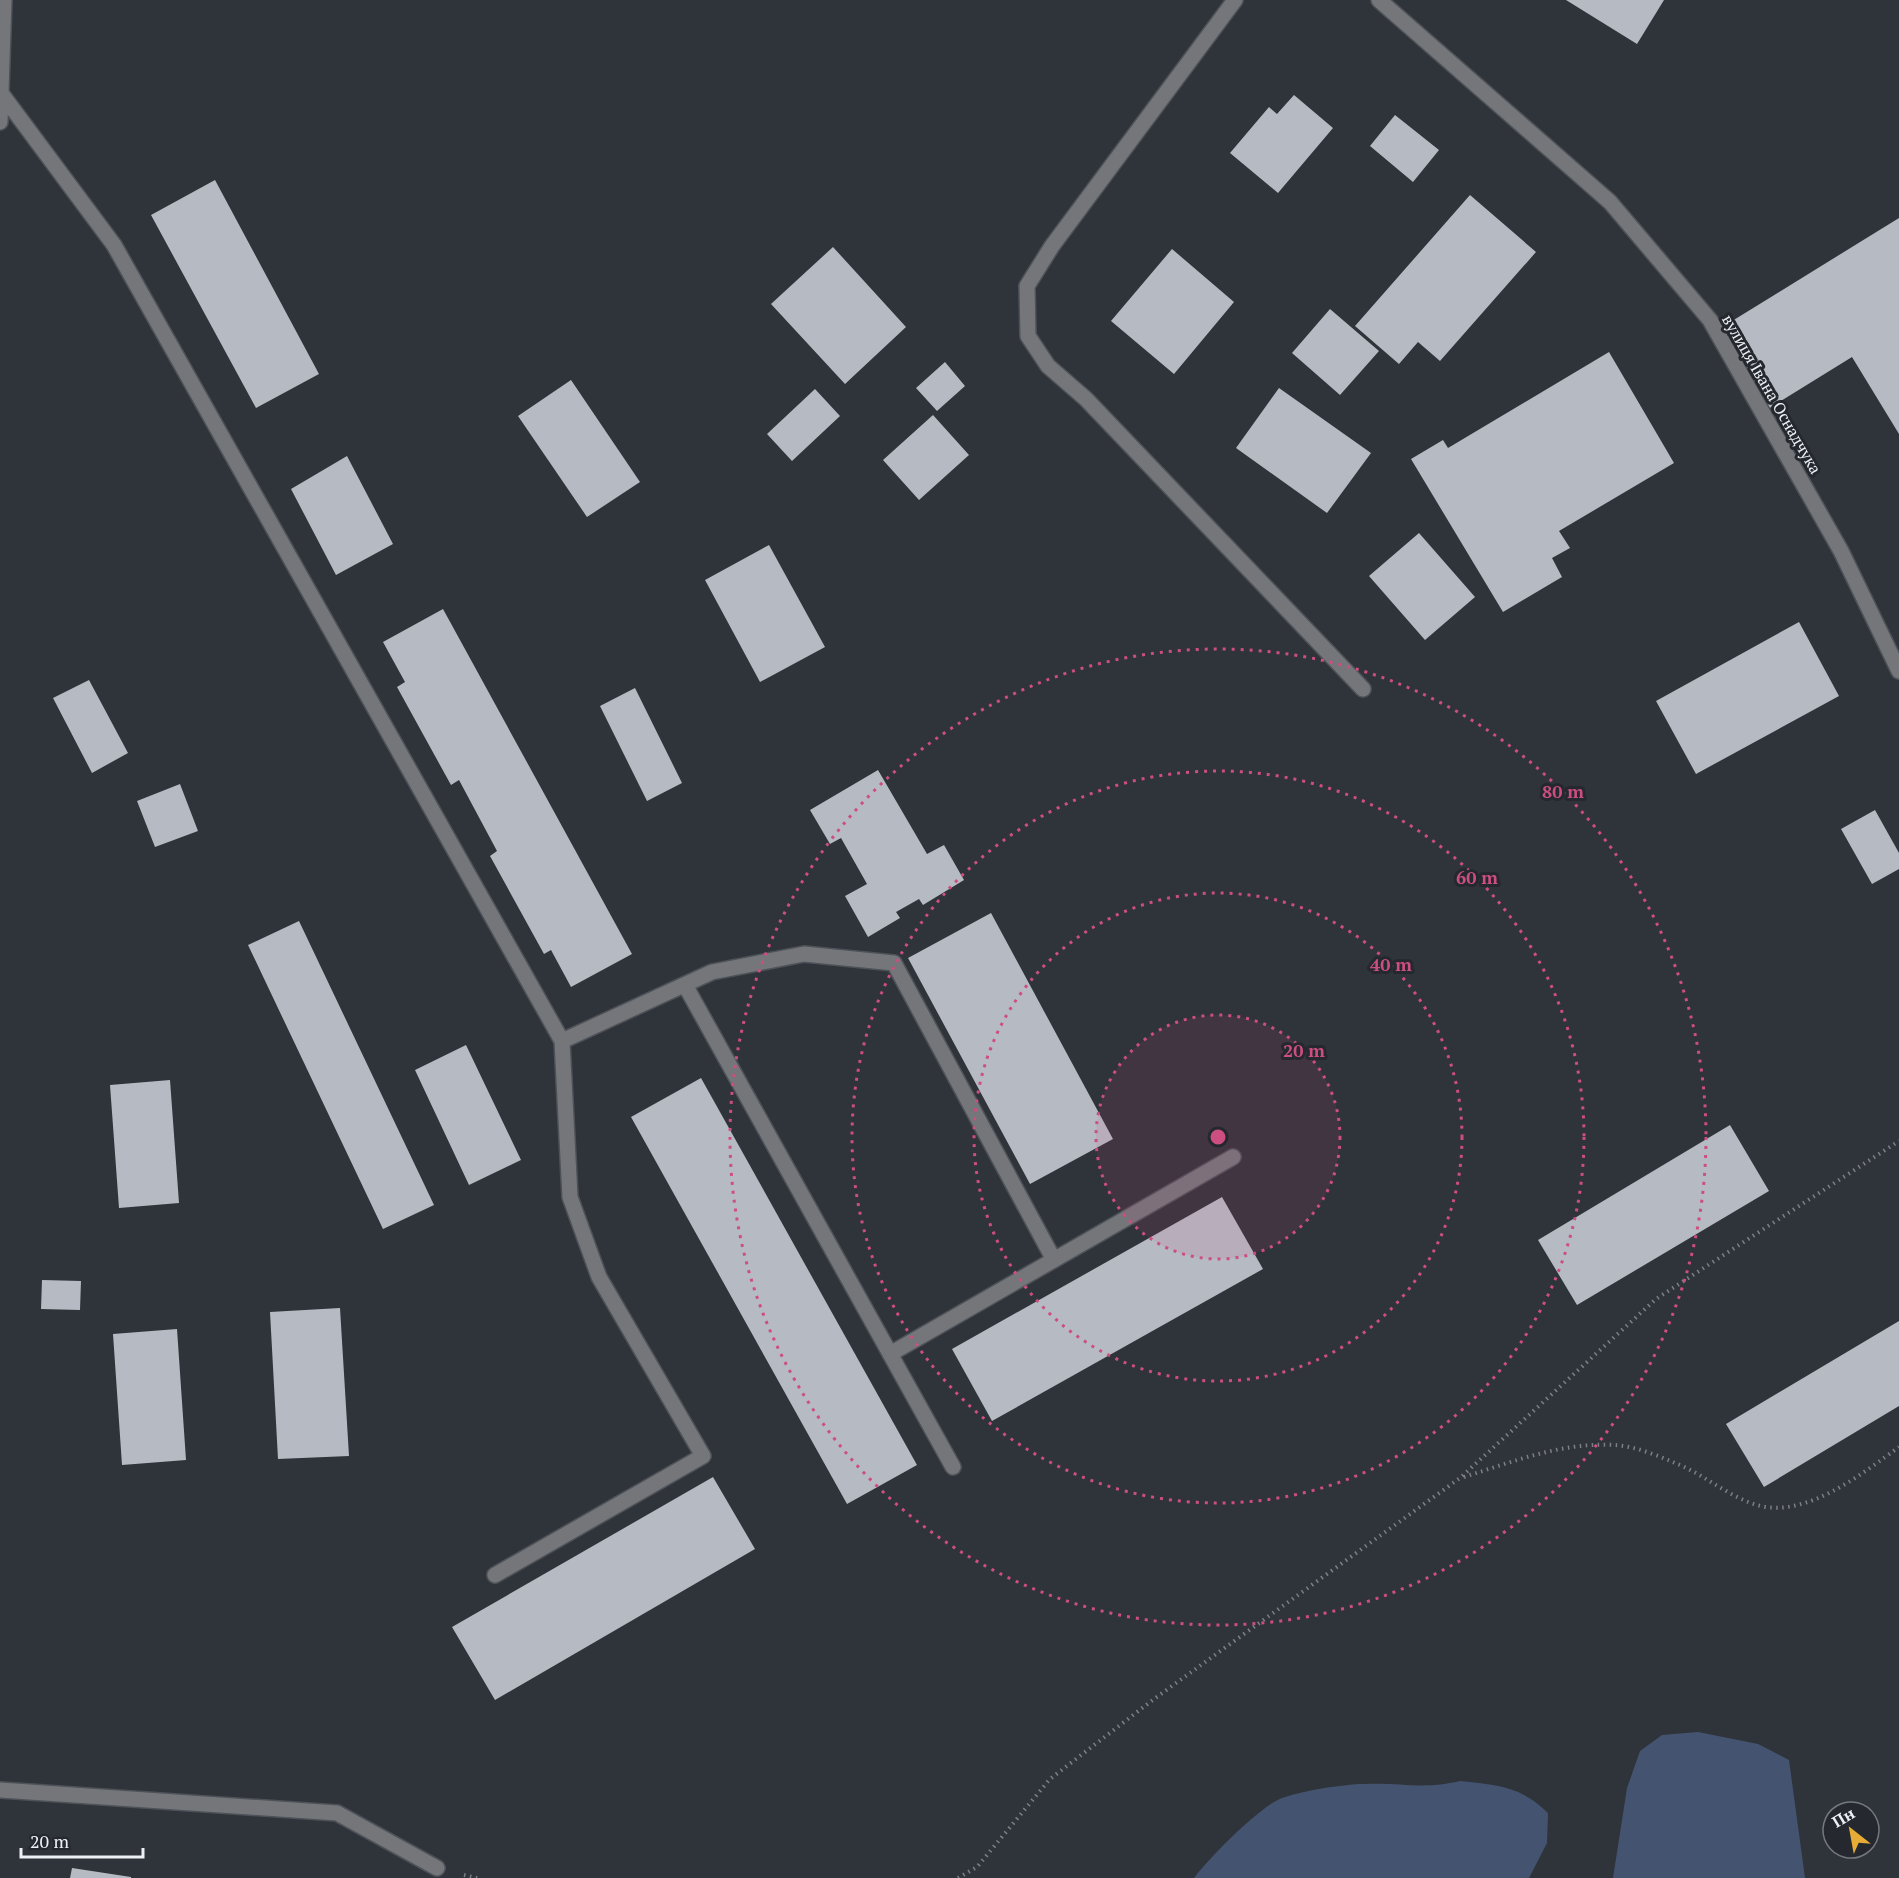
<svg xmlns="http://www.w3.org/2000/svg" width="1899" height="1878" viewBox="0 0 1899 1878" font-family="'PT Serif',serif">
  <rect width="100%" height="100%" fill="#2f333a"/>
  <path fill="#445470" d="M1698 1732 1758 1744 1789 1760 1805 1878H1613L1627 1788 1640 1751 1662 1735Z
    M1460 1781C1497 1785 1521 1786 1548 1813L1547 1843 1529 1878H1194C1211 1856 1251 1816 1274 1802 1289 1792 1345 1784 1364 1784 1401 1782 1422 1790 1460 1781Z"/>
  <path fill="#b6bbc3" d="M1566 0H1664L1637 44Z
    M1294 95 1333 128 1278 193 1230 153 1269 107 1277 114Z
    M1395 115 1439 150 1413 182 1370 146Z
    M215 180 319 374 256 408 151 215Z
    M1470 195 1536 252 1440 361 1418 342 1399 364 1355 326Z
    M1899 218V434L1852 357 1760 414 1711 334Z
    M833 247 906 327 845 384 771 304Z
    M1172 249 1234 302 1174 374 1111 321Z
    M1330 309 1379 351 1340 395 1292 353Z
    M1609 352 1674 463 1559 531 1570 548 1552 558 1562 577 1503 612 1411 459 1443 440 1448 448Z
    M945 362 965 386 937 411 916 388Z
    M571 380 640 482 587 517 518 416Z
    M1279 388 1371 453 1327 513 1236 448Z
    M815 389 840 416 792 461 767 434Z
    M933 415 969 455 919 500 883 460Z
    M347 456 393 544 336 575 291 489Z
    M1419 533 1475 597 1425 640 1369 576Z
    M769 545 825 647 760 682 705 580Z
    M443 609 632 954 571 987 551 950 544 954 490 856 497 851 459 780 451 785 397 687 405 682 383 642Z
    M1799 622 1839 696 1696 774 1656 701Z
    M89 680 128 753 92 773 53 698Z
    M635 688 682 783 647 801 600 706Z
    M878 770 927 854 944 845 964 880 923 905 919 899 896 912 900 918 868 937 845 896 867 884 841 838 830 844 810 810Z
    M180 784 198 831 155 847 137 801Z
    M1875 810 1899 853V869L1872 884 1841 829Z
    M991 913 1113 1139 1030 1184 908 958Z
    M299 921 434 1205 383 1229 248 945Z
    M466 1045 521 1160 469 1185 415 1070Z
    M701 1078 917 1465 847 1504 631 1117Z
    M170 1080 179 1203 119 1208 110 1085Z
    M1730 1125 1769 1191 1577 1305 1538 1240Z
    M1222 1197 1263 1269 992 1421 952 1349Z
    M42 1280 81 1281 80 1310 41 1309Z
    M340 1308 349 1456 278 1459 270 1312Z
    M1899 1321V1406L1764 1487 1726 1424Z
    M177 1329 186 1460 122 1465 113 1334Z
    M713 1477 755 1549 495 1700 452 1627Z
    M72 1868 131 1877V1878H70Z"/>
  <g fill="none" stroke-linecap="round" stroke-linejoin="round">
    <g stroke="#4d5158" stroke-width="18">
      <path id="minor" d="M1235 0 1052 246 1027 286 1028 336 1048 366 1086 399 1363 689
        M1379 0 1610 202 1710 320 1841 551 1899 671
        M1 93 114 245 562 1041 570 1197 599 1277 703 1456 495 1575
        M0 122 4 0
        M685 985 953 1467
        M562 1041 712 972 804 954 894 963 1054 1260
        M890 1354 1233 1157
        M0 1790 337 1813 437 1868"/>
    </g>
    <path stroke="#7d8086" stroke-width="4" stroke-dasharray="1.5 4.5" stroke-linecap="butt" d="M1464 1477C1512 1462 1562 1442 1614 1445 1635 1446 1656 1455 1675 1463 1704 1474 1731 1499 1761 1506 1808 1517 1863 1473 1899 1447
      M464 1875 477 1878
      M958 1878 977 1867 1050 1779 1154 1699 1460 1478 1656 1299 1899 1141"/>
    <use href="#minor" stroke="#747679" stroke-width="15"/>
  </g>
  <circle cx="1218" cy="1137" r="122" fill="#cd4e81" fill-opacity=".12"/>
  <g fill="none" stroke="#cd4e81" stroke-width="3" stroke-dasharray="3 6">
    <circle cx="1218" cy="1137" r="122"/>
    <circle cx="1218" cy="1137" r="244"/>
    <circle cx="1218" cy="1137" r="366"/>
    <circle cx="1218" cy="1137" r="488"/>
  </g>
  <g text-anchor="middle" stroke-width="6" stroke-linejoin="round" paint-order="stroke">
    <g font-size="16" fill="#edf0f4" stroke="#25292f">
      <text transform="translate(1772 394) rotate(60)" y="6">вулиця Івана Оснадчука</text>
    </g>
  </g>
  <circle cx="1218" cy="1137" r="9" fill="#cd4e81" stroke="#25292f" stroke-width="3"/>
  <g font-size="18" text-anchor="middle" font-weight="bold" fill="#cd4e81" stroke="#25292f" stroke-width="6" stroke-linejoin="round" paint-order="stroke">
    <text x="1563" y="798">80 m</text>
    <text x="1477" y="884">60 m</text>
    <text x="1391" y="971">40 m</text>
    <text x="1304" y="1057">20 m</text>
  </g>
  <g transform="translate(1851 1830) rotate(329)"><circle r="28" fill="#25292f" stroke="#75797e" stroke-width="1.5"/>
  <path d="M0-4.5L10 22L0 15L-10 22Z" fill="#e6ac36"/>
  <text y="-9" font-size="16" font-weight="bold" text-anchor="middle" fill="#edf0f4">Пн</text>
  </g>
  <path d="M21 1848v9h122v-9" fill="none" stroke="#edf0f4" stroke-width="3"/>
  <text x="30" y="1848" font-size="18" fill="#edf0f4" stroke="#25292f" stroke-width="4.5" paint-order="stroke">20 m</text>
</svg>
